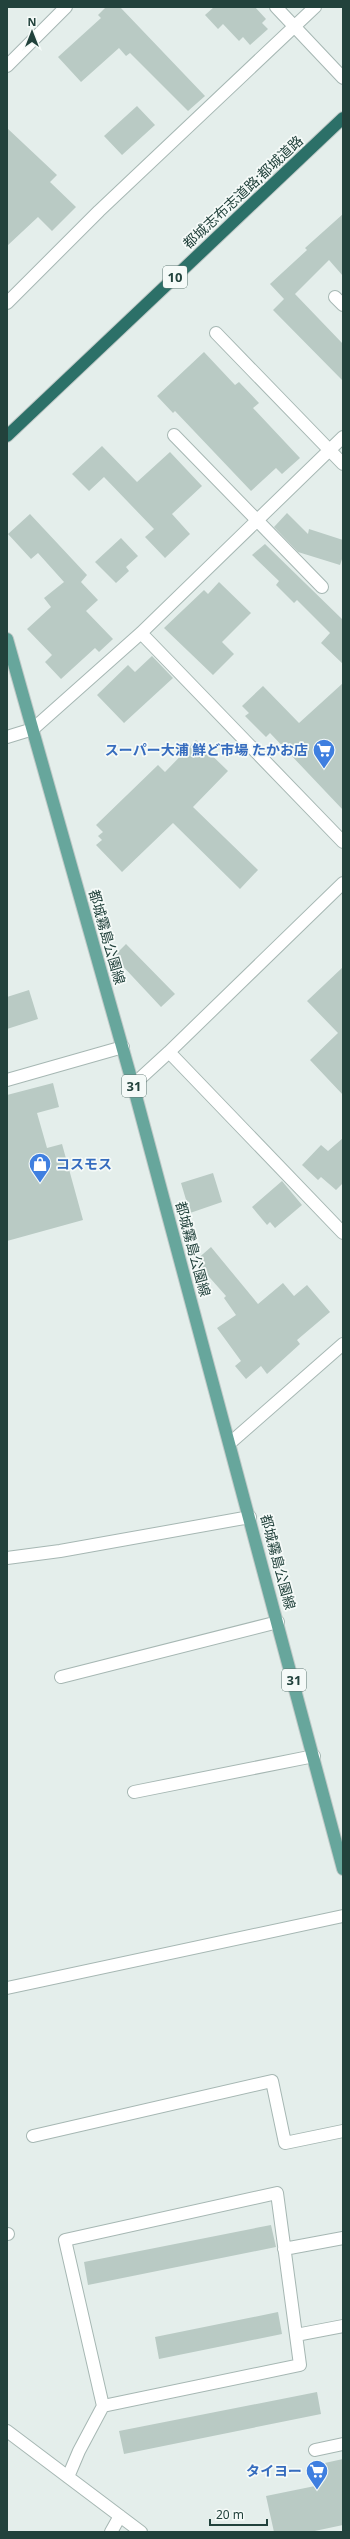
<svg xmlns="http://www.w3.org/2000/svg" width="350" height="2539" viewBox="0 0 350 2539" font-family="'Noto Sans','Noto Sans JP',sans-serif">
  <rect width="100%" height="100%" fill="#e4eeeb"/>
  <path fill="#b9cac4" d="M106 7H120L205 96 188 111 130 53 126 56 119 48 81 82 58 57 101 18 98 15Z
    M214 7H255L266 19 262 23 268 29 250 45 243 37 239 41 223 24 218 29 205 15Z
    M137 106 155 125 122 155 104 136Z
    M7 128 57 175 50 182 76 207 52 231 38 217 7 246Z
    M343 214V276L329 260 295 294 343 344V381L273 310 284 299 270 284 307 250 305 248Z
    M204 352 235 385 239 382 259 403 253 408 300 458 282 474 276 468 251 491 175 411 173 413 157 396Z
    M102 446 137 482 170 452 202 486 172 514 190 534 165 558 145 537 154 529 104 477 89 491 72 474Z
    M287 513 308 534 309 529 343 540V556L340 565 298 552 274 527Z
    M30 514 87 575 81 582 98 600 86 611 113 639 99 652 95 648 61 679 45 662 52 655 27 629 51 607 44 598 64 582 38 553 31 559 8 534Z
    M121 538 138 556 126 567 129 571 116 583 95 562Z
    M265 544 343 620V664L321 643 330 633 297 600 294 603 276 585 279 581 252 555Z
    M219 582 251 613 222 642 234 654 213 675 164 628 204 590 208 594Z
    M152 656 173 678 124 723 97 695 128 665 135 672Z
    M343 683V810L270 733 266 737 245 716 249 713 242 706 263 686 299 723Z
    M196 740 228 771 193 807 258 870 240 889 173 823 122 872 96 845 102 840 98 836 103 832 96 825 158 765 165 772Z
    M126 944 175 994 161 1007 118 961 119 960 115 955Z
    M343 967V1095L310 1060 338 1033 307 1001Z
    M29 990 38 1019 7 1029V997Z
    M53 1083 59 1107 37 1113 47 1148 62 1144 83 1220 7 1241V1095Z
    M343 1138V1183L336 1190 321 1177 318 1180 302 1165 321 1145 328 1151Z
    M213 1173 222 1202 190 1213 181 1183Z
    M282 1181 302 1205 275 1228 270 1222 267 1225 252 1207Z
    M211 1247 258 1304 283 1283 294 1296 307 1285 330 1312 297 1340 300 1344 267 1374 261 1366 246 1379 235 1366 241 1361 217 1328 236 1315 224 1298 226 1296 195 1261Z
    M271 2225 276 2247 88 2285 84 2262Z
    M278 2312 282 2334 159 2359 155 2337Z
    M317 2392 321 2414 124 2454 119 2431Z
    M343 2459V2525L310 2532H274L266 2496 315 2486 311 2466Z"/>
  <g fill="none" stroke-linecap="round" stroke-linejoin="round">
    <g stroke="#a6b7b3" stroke-width="14">
      <path id="minor" d="M276 7 343 78
        M7 66 66 7
        M335 297 343 305
        M7 303 99 211 315 7
        M216 333 343 464
        M174 435 322 587
        M141 633 343 842
        M7 737 33 729 141 633 343 437
        M343 883 169 1052 343 1233
        M7 1080 123 1047
        M133 1085 169 1052
        M230 1443 343 1344
        M7 1558 60 1551 250 1517
        M61 1677 278 1622
        M134 1792 314 1756
        M7 1988 343 1916
        M33 2136 272 2081 285 2143 343 2131
        M7 2234H8
        M284 2249 343 2238
        M296 2335 343 2326
        M7 2431 141 2532
        M315 2450 343 2444
        M68 2477 79 2451 103 2406 65 2240 277 2193 300 2365 103 2406
        M111 2532 120 2516"/>
    </g>
    <g stroke="#c1cac8" stroke-width="14">
      <path id="major" d="M7 639 133 1085 343 1869"/>
    </g>
    <g stroke="#c1cac8" stroke-width="14">
      <path id="highway" d="M7 436 343 118"/>
    </g>
    <use href="#minor" stroke="#fff" stroke-width="12"/>
    <use href="#major" stroke="#67a69c" stroke-width="12"/>
    <use href="#highway" stroke="#2c7068" stroke-width="12"/>
  </g>
  <defs>
    <g id="supermarket-pin" transform="scale(1.15)"><path d="M0 17L-7.5 6A9.5 9.5 0 1 1 7.5 6Z" fill="#3f7fe0" stroke="#f5faf8"/><path d="M-6-5.5h2.5l.6 2H6L4.5 2H-2.5L-4.4-4H-6ZM-1.5 3.2a1.3 1.3 0 1 0 .1 0ZM3 3.2a1.3 1.3 0 1 0 .1 0Z" fill="#fff"/></g>
    <g id="shop-pin" transform="scale(1.15)"><path d="M0 17L-7.5 6A9.5 9.5 0 1 1 7.5 6Z" fill="#3f7fe0" stroke="#f5faf8"/><path d="M-5-2.5h2.3a2.7 3.5 0 0 1 5.4 0H5L5.5 6h-11ZM-1.5-2.5h3a1.5 2.3 0 0 0-3 0Z" fill="#fff"/></g>
  </defs>
  <g fill-rule="evenodd">
    <use href="#supermarket-pin" x="324" y="750"/>
    <use href="#shop-pin" x="40" y="1164"/>
    <use href="#supermarket-pin" x="317" y="2471"/>
  </g>
  <g text-anchor="middle" stroke-width="3.5" stroke-linejoin="round" paint-order="stroke">
    <g fill="#f5faf8" stroke="#617974" stroke-width="1">
      <rect x="163" y="266" width="24" height="22" rx="3"/>
      <rect x="122" y="1075" width="24" height="22" rx="3"/>
      <rect x="282" y="1669" width="24" height="22" rx="3"/>
    </g>
    <g font-size="13" font-weight="bold" fill="#22423c">
      <text x="175" y="282">10</text>
      <text x="134" y="1091">31</text>
      <text x="294" y="1685">31</text>
    </g>
    <g font-size="14" fill="#22423c" stroke="#f5faf8">
      <text transform="translate(243 192) rotate(-43)" y="5">都城志布志道路;都城道路</text>
      <text transform="translate(107 937) rotate(74)" y="5">都城霧島公園線</text>
      <text transform="translate(193 1249) rotate(75)" y="5">都城霧島公園線</text>
      <text transform="translate(278 1562) rotate(75)" y="5">都城霧島公園線</text>
    </g>
    <g font-size="14" font-weight="bold" fill="#366cbe" stroke="#f5faf8" text-anchor="end">
      <text x="308" y="755">スーパー大浦 鮮ど市場 たかお店</text>
      <text x="56" y="1169" text-anchor="start">コスモス</text>
      <text x="302" y="2476">タイヨー</text>
    </g>
  </g>
  <rect width="350" height="2539" fill="none" stroke="#22423c" stroke-width="16"/>
  <g transform="translate(32 32)" stroke="#f5faf8" stroke-width="3" paint-order="stroke">
  <path d="M0-3L7 15L0 10L-7 15Z" fill="#22423c"/>
  <text y="-6" font-size="11" font-weight="bold" text-anchor="middle" fill="#22423c">N</text>
  </g>
  <path d="M210 2519v6h57v-6" fill="none" stroke="#22423c" stroke-width="2"/>
  <text x="216" y="2519" font-size="12" fill="#22423c" stroke="#f5faf8" stroke-width="3" paint-order="stroke">20 m</text>
</svg>
